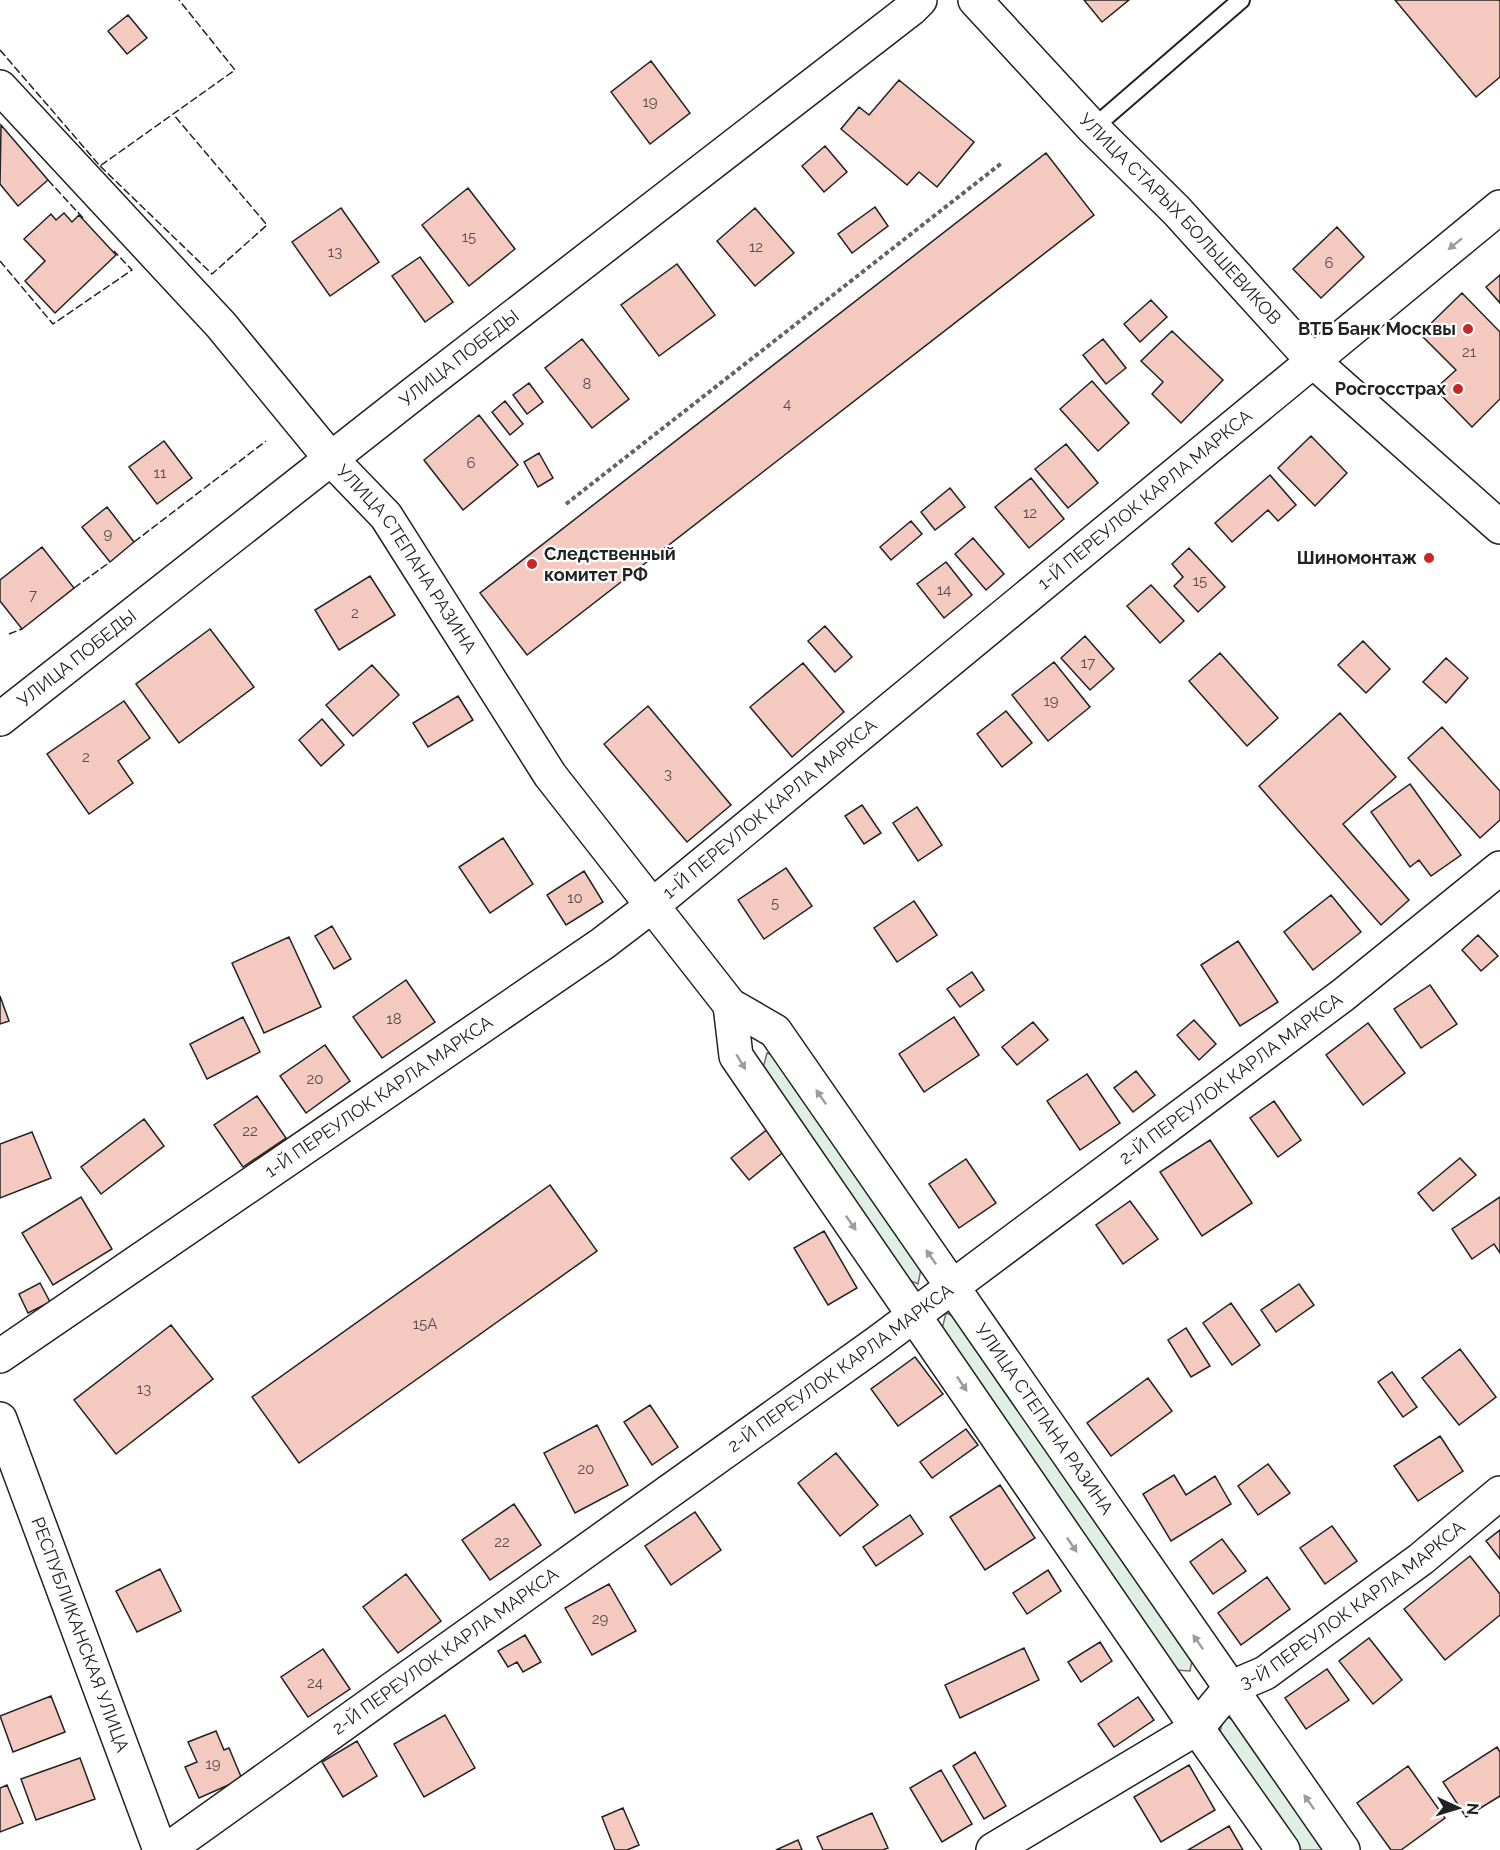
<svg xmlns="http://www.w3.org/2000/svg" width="1500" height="1850" viewBox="0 0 1500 1850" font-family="Raleway,sans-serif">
  <rect width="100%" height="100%" fill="#fff"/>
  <path fill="#e0efe3" stroke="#6f6f6f" stroke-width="1.5" d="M767 1053 783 1059 922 1264 918 1284 904 1278 762 1072Z
    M946 1313 961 1319 1193 1656 1190 1671 1175 1670 942 1329Z
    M1224 1716 1239 1722 1328 1850H1299L1219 1736Z"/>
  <path fill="#f3c9c0" stroke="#222" stroke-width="1.5" d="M1084 0H1129L1102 22Z
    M1395 0H1500V77L1476 97Z
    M128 15 147 38 127 54 108 31Z
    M651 61 690 113 650 144 611 92Z
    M899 80 974 142 937 187 919 172 907 185 841 129 859 107 869 115Z
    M1 125 48 180 18 206 0 184Z
    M825 146 847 172 824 192 802 166Z
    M1046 153 1094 215 527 655 480 593Z
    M468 188 515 249 469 286 422 225Z
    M875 207 888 226 852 253 838 234Z
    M341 208 379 262 330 296 292 242Z
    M755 208 794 253 755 286 717 241Z
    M64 213 72 222 79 215 116 255 55 313 25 281 45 261 24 239 51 214 56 220Z
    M1337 227 1364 257 1321 298 1293 269Z
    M420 257 453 302 425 322 392 276Z
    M677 264 715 315 659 356 621 305Z
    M1500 275V303L1486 287Z
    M1462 293 1500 332V399L1472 427 1435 389 1456 370 1420 334Z
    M1151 300 1167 317 1140 342 1124 324Z
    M1172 331 1223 380 1181 423 1152 394 1163 382 1141 361Z
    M582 339 629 399 592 428 545 368Z
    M1103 339 1126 368 1106 384 1083 355Z
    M1092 381 1129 423 1098 451 1060 409Z
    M529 383 543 402 527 414 513 395Z
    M505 401 523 424 510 435 492 412Z
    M479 415 518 465 463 510 424 460Z
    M1311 436 1347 473 1315 506 1278 468Z
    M164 441 192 478 157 504 129 467Z
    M1066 444 1098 483 1068 508 1035 469Z
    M539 453 553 478 538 487 524 462Z
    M1270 475 1296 505 1278 521 1268 510 1232 542 1215 523Z
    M1031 478 1064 519 1029 548 995 507Z
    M950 488 965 507 935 530 921 512Z
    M107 507 134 542 110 562 82 527Z
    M911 521 922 534 891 560 880 547Z
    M973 538 1004 574 986 590 955 554Z
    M42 547 74 588 22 629 0 601V580Z
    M1189 548 1225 587 1198 612 1174 586 1183 577 1172 564Z
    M946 562 972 595 944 618 917 584Z
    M370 576 395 615 339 650 315 610Z
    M1151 585 1184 621 1160 643 1127 606Z
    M825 626 852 657 835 672 808 641Z
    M210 629 254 687 179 743 136 684Z
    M1085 636 1114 669 1090 690 1061 658Z
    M1363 641 1390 669 1366 693 1338 665Z
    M1220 653 1278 718 1247 746 1189 681Z
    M1446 658 1468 678 1446 703 1423 682Z
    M1054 662 1090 707 1048 741 1012 695Z
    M803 663 844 712 792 757 750 707Z
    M372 665 399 695 353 736 326 705Z
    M458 696 473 720 428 747 413 723Z
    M124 701 150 738 118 761 133 783 89 814 47 754Z
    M648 706 731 805 687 842 604 744Z
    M1006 711 1032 743 1002 767 977 734Z
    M1340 713 1396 777 1343 824 1409 900 1381 925 1259 786Z
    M322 719 344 745 321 766 299 740Z
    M1442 727 1500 791V820L1480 838 1408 758Z
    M1410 784 1461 855 1431 876 1419 860 1410 867 1371 812Z
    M862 805 881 833 864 844 845 816Z
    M917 807 942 845 918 861 893 823Z
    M503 838 533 884 490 913 459 867Z
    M786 868 812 906 764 939 738 900Z
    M584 871 603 902 566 925 547 895Z
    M1331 895 1361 932 1313 970 1284 932Z
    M914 901 937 935 897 962 874 928Z
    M332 926 351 959 334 969 315 936Z
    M1478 935 1498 956 1481 971 1462 950Z
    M289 937 321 1007 264 1033 232 963Z
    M1238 941 1278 1002 1240 1026 1201 965Z
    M972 972 984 990 960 1007 947 989Z
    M406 980 435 1022 382 1058 353 1017Z
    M1430 985 1457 1024 1421 1048 1394 1009Z
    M0 996 9 1021 0 1024Z
    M243 1017 260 1052 207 1079 190 1044Z
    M954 1017 979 1055 924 1092 899 1054Z
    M1194 1020 1216 1044 1199 1060 1177 1035Z
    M1033 1022 1048 1040 1017 1065 1002 1047Z
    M1368 1023 1405 1073 1363 1105 1326 1055Z
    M325 1045 350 1081 306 1113 280 1076Z
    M1136 1071 1155 1095 1133 1112 1114 1088Z
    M1087 1074 1120 1123 1080 1150 1047 1101Z
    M257 1096 286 1138 243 1167 214 1125Z
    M1274 1101 1301 1140 1278 1157 1250 1118Z
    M144 1119 164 1146 101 1194 81 1167Z
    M769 1128 786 1150 749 1180 731 1158Z
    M32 1132 51 1178 0 1198V1144Z
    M1210 1140 1252 1203 1202 1236 1160 1172Z
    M1460 1158 1476 1175 1433 1211 1418 1193Z
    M966 1159 996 1203 959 1228 929 1184Z
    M550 1185 597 1251 299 1463 252 1397Z
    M81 1197 112 1249 53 1285 22 1233Z
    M1500 1197V1253L1494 1244 1472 1259 1452 1229Z
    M1130 1201 1158 1239 1123 1264 1096 1225Z
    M824 1231 857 1288 828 1305 794 1248Z
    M40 1283 50 1302 28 1313 19 1294Z
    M1299 1284 1314 1305 1276 1332 1261 1310Z
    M1231 1303 1260 1345 1232 1365 1203 1323Z
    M171 1325 213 1379 116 1454 74 1400Z
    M1186 1328 1210 1366 1191 1377 1168 1340Z
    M1460 1349 1496 1397 1459 1425 1422 1378Z
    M915 1357 943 1394 898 1426 871 1389Z
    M1392 1372 1417 1407 1403 1417 1378 1382Z
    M1148 1378 1172 1411 1111 1456 1087 1423Z
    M650 1405 678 1447 652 1465 624 1422Z
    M597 1425 628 1485 575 1513 544 1453Z
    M966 1429 978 1445 932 1478 920 1462Z
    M1440 1436 1463 1471 1418 1501 1394 1466Z
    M836 1453 878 1505 840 1536 798 1483Z
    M1268 1464 1290 1493 1258 1515 1238 1486Z
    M1174 1475 1186 1495 1215 1476 1231 1504 1171 1541 1143 1494Z
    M1000 1485 1035 1538 985 1570 950 1517Z
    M514 1504 541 1545 490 1580 462 1540Z
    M695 1512 721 1550 671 1585 645 1546Z
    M910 1515 923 1534 876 1566 863 1547Z
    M1332 1526 1357 1561 1325 1584 1300 1548Z
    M1500 1530V1559L1486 1541Z
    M1222 1539 1246 1571 1213 1594 1190 1562Z
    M1470 1556 1500 1594V1615L1445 1660 1404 1609Z
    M160 1569 181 1611 137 1632 116 1591Z
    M1048 1570 1061 1591 1027 1614 1013 1593Z
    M406 1574 441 1621 398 1653 363 1607Z
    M1267 1577 1290 1609 1241 1645 1218 1613Z
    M609 1584 636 1631 592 1655 565 1608Z
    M525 1635 541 1662 523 1672 517 1662 508 1667 498 1651Z
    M1369 1638 1402 1680 1373 1704 1339 1661Z
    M1100 1642 1112 1661 1081 1682 1068 1662Z
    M1024 1648 1039 1680 960 1718 945 1685Z
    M323 1649 350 1689 308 1717 281 1677Z
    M1327 1669 1349 1700 1306 1729 1285 1698Z
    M51 1696 65 1732 13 1752 0 1716Z
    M1138 1697 1154 1720 1114 1747 1098 1724Z
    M445 1715 475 1768 424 1797 394 1744Z
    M216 1731 224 1750 229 1748 242 1779 199 1798 185 1767 197 1762 188 1742Z
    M357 1741 377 1776 343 1797 322 1762Z
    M1497 1747 1500 1752V1796L1466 1817 1443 1782Z
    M975 1752 1006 1806 984 1819 953 1766Z
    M80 1758 95 1799 36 1820 21 1779Z
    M1189 1765 1215 1810 1161 1842 1134 1797Z
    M1408 1766 1445 1818 1401 1850H1391L1357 1803Z
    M941 1770 972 1824 942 1842 910 1788Z
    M7 1785 23 1823 0 1832V1788Z
    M623 1808 639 1845 627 1850H615L602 1817Z
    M872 1813 888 1848 883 1850H823L817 1837Z
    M1229 1826 1243 1850H1188Z
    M798 1840 802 1850H776Z"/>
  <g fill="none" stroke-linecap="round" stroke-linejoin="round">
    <g stroke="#222" stroke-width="20">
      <path id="lane" d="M1093 128 1241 0"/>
    </g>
    <g stroke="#222" stroke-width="36">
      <g id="street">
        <path id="s1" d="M975 0 1093 128 1177 211 1313 361 1500 527"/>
        <path d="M0 87 221 325 331 459"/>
        <path id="s2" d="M0 1356 602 944 653 905 1500 207"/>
        <path id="s3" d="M167 1850 877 1343 1343 995 1500 868"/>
        <path id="s4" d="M993 1850 1197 1728 1230 1688 1265 1673 1421 1559 1500 1493"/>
      </g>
    </g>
    <g stroke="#222" stroke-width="36">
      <g id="secondary">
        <path id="s5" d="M331 459 386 516 550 775 730 1005 775 1031 1343 1850"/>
        <path id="s6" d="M0 719 412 395 911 9 920 0"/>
        <path d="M730 1005 736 1056 1197 1728 1283 1850"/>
        <path id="s7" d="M0 1419 160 1850"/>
      </g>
    </g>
    <path stroke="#646464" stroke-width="4" stroke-dasharray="4.5 3" stroke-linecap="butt" d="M566 504 1003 162"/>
    <use href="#lane" stroke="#fff" stroke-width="16"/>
    <use href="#street" stroke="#fff" stroke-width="33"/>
    <use href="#secondary" stroke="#fff" stroke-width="33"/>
    <path stroke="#222" stroke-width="1.5" stroke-dasharray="8 3" stroke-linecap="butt" d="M0 50 100 166 235 70 179 0
      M100 166 212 274 267 225 173 114
      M48 180 83 218
      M0 261 53 324 132 270 114 251
      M134 542 266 441
      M74 588 110 562
      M9 634 22 629"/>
  </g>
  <defs><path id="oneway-solid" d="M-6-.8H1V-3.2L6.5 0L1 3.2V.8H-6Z" transform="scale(1.5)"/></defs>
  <g fill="#9c9c9c">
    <use href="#oneway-solid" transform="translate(1455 244) rotate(141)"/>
    <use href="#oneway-solid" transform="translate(741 1062) rotate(59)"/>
    <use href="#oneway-solid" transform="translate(821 1097) rotate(-125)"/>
    <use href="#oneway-solid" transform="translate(851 1223) rotate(55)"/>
    <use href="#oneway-solid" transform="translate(931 1257) rotate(-125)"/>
    <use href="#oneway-solid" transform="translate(962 1384) rotate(56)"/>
    <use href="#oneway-solid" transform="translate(1072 1545) rotate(56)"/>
    <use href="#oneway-solid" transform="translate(1198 1642) rotate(-125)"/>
    <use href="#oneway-solid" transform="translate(1309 1802) rotate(-125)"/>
  </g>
  <g fill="#c62828" stroke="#fff" stroke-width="2">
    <circle cx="1468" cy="329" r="6"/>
    <circle cx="1458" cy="389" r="6"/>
    <circle cx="1429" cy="558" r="6"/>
    <circle cx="532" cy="564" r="6"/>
  </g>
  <g text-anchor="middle" stroke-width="4.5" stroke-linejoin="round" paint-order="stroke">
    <g font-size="15" fill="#564c4a">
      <text x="650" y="107">19</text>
      <text x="469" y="242">15</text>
      <text x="756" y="252">12</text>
      <text x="335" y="257">13</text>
      <text x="1329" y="268">6</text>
      <text x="1469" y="357">21</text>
      <text x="587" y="389">8</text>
      <text x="787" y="409">4</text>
      <text x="471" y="468">6</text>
      <text x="160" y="478">11</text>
      <text x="1030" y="518">12</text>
      <text x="108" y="539">9</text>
      <text x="1200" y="586">15</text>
      <text x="944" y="595">14</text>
      <text x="33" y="600">7</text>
      <text x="355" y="618">2</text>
      <text x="1088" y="668">17</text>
      <text x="1051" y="706">19</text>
      <text x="86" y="762">2</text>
      <text x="668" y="779">3</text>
      <text x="575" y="903">10</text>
      <text x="775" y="908">5</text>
      <text x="394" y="1024">18</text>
      <text x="315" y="1084">20</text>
      <text x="250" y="1136">22</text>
      <text x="425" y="1329">15А</text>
      <text x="144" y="1394">13</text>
      <text x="586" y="1474">20</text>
      <text x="502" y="1547">22</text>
      <text x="600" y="1624">29</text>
      <text x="315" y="1688">24</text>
      <text x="213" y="1769">19</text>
    </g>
    <g font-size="18" fill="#222" stroke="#fff">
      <text dy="6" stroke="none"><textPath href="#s1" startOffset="300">УЛИЦА СТАРЫХ БОЛЬШЕВИКОВ</textPath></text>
      <text dy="6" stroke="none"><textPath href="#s6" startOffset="584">УЛИЦА ПОБЕДЫ</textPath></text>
      <text dy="6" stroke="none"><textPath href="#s2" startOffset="1431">1-Й ПЕРЕУЛОК КАРЛА МАРКСА</textPath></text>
      <text dy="6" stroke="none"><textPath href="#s5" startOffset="126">УЛИЦА СТЕПАНА РАЗИНА</textPath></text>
      <text dy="6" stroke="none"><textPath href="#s6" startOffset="98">УЛИЦА ПОБЕДЫ</textPath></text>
      <text dy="6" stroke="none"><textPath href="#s2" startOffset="945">1-Й ПЕРЕУЛОК КАРЛА МАРКСА</textPath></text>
      <text dy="6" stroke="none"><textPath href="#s3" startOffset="1314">2-Й ПЕРЕУЛОК КАРЛА МАРКСА</textPath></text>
      <text dy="6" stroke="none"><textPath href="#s2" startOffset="459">1-Й ПЕРЕУЛОК КАРЛА МАРКСА</textPath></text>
      <text dy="6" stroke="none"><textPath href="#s3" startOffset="828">2-Й ПЕРЕУЛОК КАРЛА МАРКСА</textPath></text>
      <text dy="6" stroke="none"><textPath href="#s5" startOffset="1202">УЛИЦА СТЕПАНА РАЗИНА</textPath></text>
      <text dy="6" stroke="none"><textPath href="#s4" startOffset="438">3-Й ПЕРЕУЛОК КАРЛА МАРКСА</textPath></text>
      <text dy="6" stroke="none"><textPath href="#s7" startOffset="230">РЕСПУБЛИКАНСКАЯ УЛИЦА</textPath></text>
      <text dy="6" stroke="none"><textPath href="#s3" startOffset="342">2-Й ПЕРЕУЛОК КАРЛА МАРКСА</textPath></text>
    </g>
    <g font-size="18" font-weight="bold" fill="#222" stroke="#fff" text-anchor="end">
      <text x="1456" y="335">ВТБ Банк Москвы</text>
      <text x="1446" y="395">Росгосстрах</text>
      <text x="544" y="560" text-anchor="start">Следственный<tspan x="544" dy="21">комитет РФ</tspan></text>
      <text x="1417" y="564">Шиномонтаж</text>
    </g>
  </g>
  <g transform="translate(1458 1808) rotate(94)" stroke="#ffffff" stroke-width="4.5" paint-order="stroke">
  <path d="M0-4.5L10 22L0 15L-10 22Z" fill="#222222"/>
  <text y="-9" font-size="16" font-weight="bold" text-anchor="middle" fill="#222222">N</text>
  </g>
</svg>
